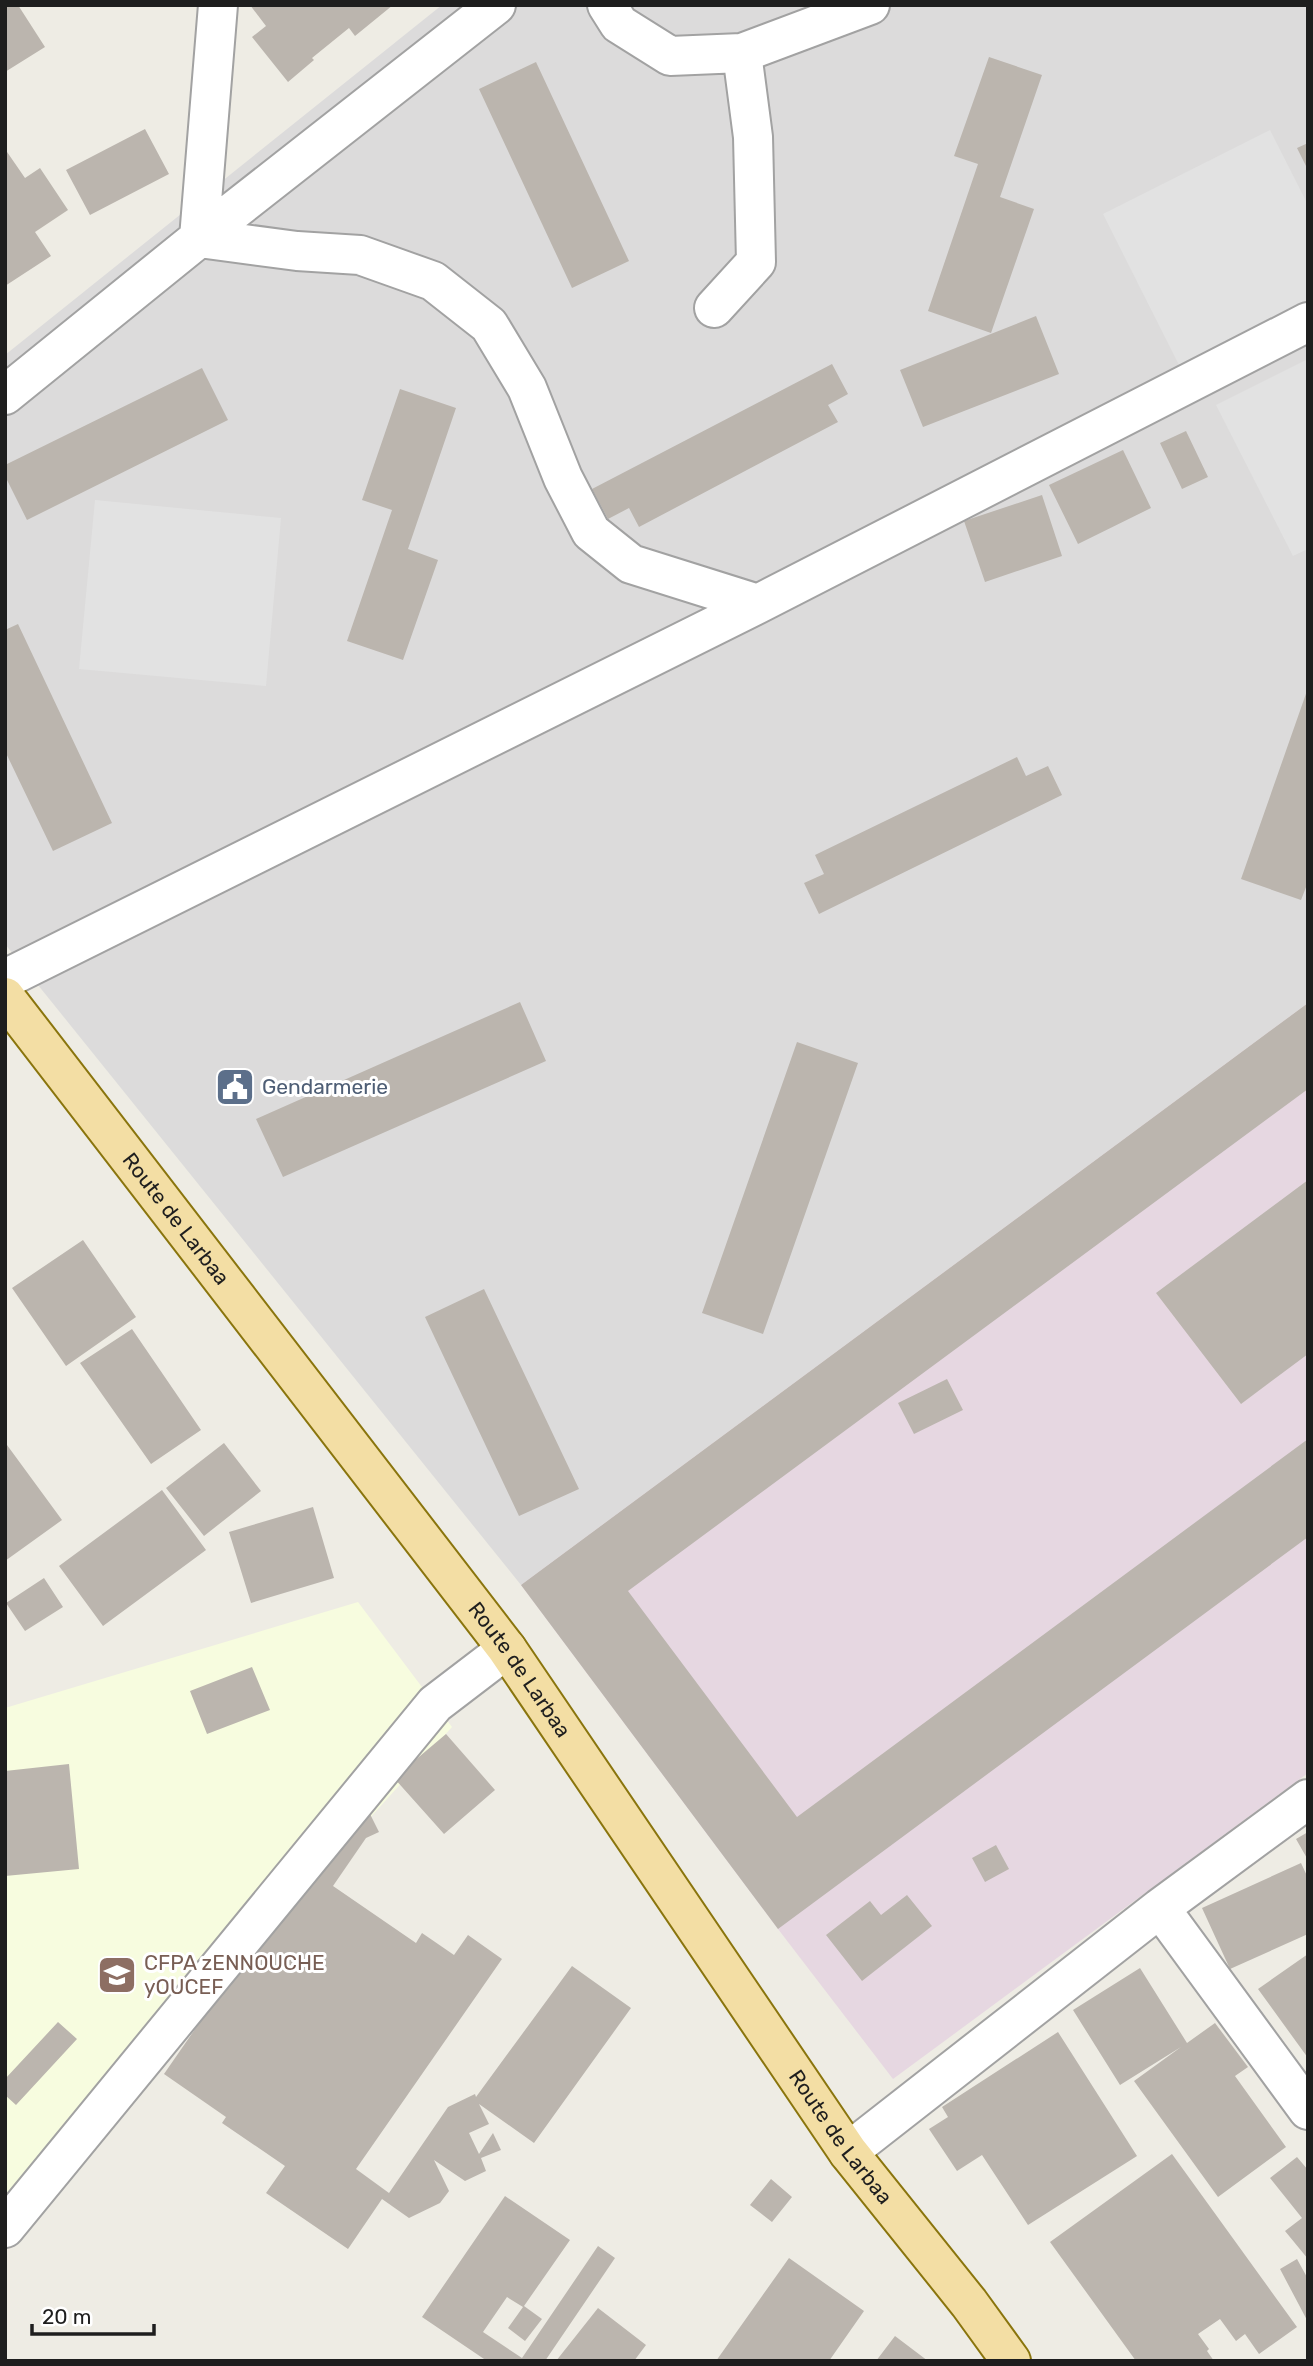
<svg xmlns="http://www.w3.org/2000/svg" width="1313" height="2366" viewBox="0 0 1313 2366" font-family="Rubik,sans-serif">
  <rect width="100%" height="100%" fill="#eeece4"/>
  <path fill="#dcdbdb" d="M442 5H1308V1003L521 1585 5 944V355Z"/>
  <path fill="#e6d7e1" d="M1308 1003V1773L893 2079 778 1929 521 1585Z"/>
  <path fill="#f7fcdf" d="M358 1602 452 1727 5 2222V1708Z"/>
  <path fill="#e2e2e2" d="M1270 130 1308 205V301L1179 365 1103 214Z
    M1308 359V549L1293 556 1216 405Z
    M95 500 281 518 266 686 79 669Z"/>
  <path fill="#bbb5ae" d="M5 5H18L45 47 5 72Z
    M250 5H393L355 36 349 28 312 58 314 60 288 82 252 37 266 26Z
    M989 57 1042 75 1000 197 1034 209 991 333 928 311 978 164 954 156Z
    M536 62 629 261 572 288 479 89Z
    M145 129 169 174 90 215 66 170Z
    M1308 143V170L1297 148Z
    M5 149 25 178 40 168 68 210 35 232 51 256 5 286Z
    M1036 316 1059 374 923 427 900 370Z
    M832 364 848 394 828 405 838 422 639 527 629 508 608 519 592 489Z
    M202 368 228 420 27 520 5 476V465Z
    M400 389 456 408 408 549 438 560 403 660 347 641 392 510 362 500Z
    M1186 431 1208 477 1182 489 1160 443Z
    M1123 450 1151 508 1078 544 1049 485Z
    M1042 495 1062 556 985 582 964 521Z
    M18 624 112 823 53 851 5 751V630Z
    M1308 688V882L1301 900 1241 879Z
    M1017 757 1026 776 1048 766 1062 795 819 914 804 883 824 874 815 855Z
    M520 1002 546 1061 283 1177 256 1119Z
    M1308 1003V1089L628 1591 797 1817 1308 1439V1537L778 1929 521 1585Z
    M797 1042 858 1063 763 1334 702 1313Z
    M1308 1180V1354L1241 1404 1156 1293Z
    M83 1240 136 1317 66 1366 12 1288Z
    M484 1289 579 1489 519 1516 425 1317Z
    M132 1329 201 1430 151 1464 80 1363Z
    M947 1379 963 1410 914 1434 898 1403Z
    M224 1443 261 1491 204 1536 166 1488Z
    M7 1445 62 1520 5 1561V1446Z
    M162 1490 206 1550 103 1626 59 1566Z
    M313 1507 334 1578 251 1603 229 1532Z
    M44 1578 63 1607 25 1631 6 1603Z
    M252 1667 270 1710 207 1734 190 1691Z
    M446 1734 495 1790 444 1834 394 1778Z
    M69 1764 79 1869 5 1876V1771Z
    M359 1792 379 1832 366 1838 333 1886 416 1943 422 1933 454 1955 468 1935 502 1959 356 2169 389 2193 448 2107 475 2094 476 2097 572 1966 631 2008 534 2143 479 2104 489 2124 469 2133 479 2154 493 2133 501 2150 481 2158 486 2171 465 2181 434 2160 449 2191 440 2203 409 2218 382 2199 348 2249 266 2193 285 2166 222 2123 226 2117 164 2074Z
    M1308 1832V1860L1296 1839Z
    M996 1845 1009 1869 985 1882 972 1858Z
    M1301 1863 1308 1878V1934L1230 1969 1202 1908Z
    M907 1895 932 1926 862 1981 826 1935 870 1901 881 1915Z
    M1308 1954V2058L1258 1989Z
    M1140 1968 1187 2043 1215 2023 1248 2067 1235 2076 1286 2147 1218 2197 1134 2081 1181 2047 1120 2085 1073 2010Z
    M58 2022 77 2039 16 2105 5 2095V2079Z
    M1058 2032 1137 2156 1028 2225 982 2155 957 2171 929 2129 948 2117 942 2107Z
    M1172 2154 1297 2327 1259 2354 1245 2334 1236 2341 1220 2319 1198 2334 1209 2349 1207 2351 1214 2361H1136L1050 2242Z
    M1297 2157 1308 2170V2259L1285 2231 1302 2218 1270 2178Z
    M771 2179 792 2197 772 2222 750 2205Z
    M505 2196 570 2240 524 2306 542 2319 525 2341 508 2328 523 2307 507 2297 483 2332 522 2358 598 2246 615 2258 545 2361H487L422 2317Z
    M789 2258 864 2311 829 2361H716Z
    M1297 2259 1308 2279V2322L1280 2269Z
    M598 2308 646 2345 634 2361H556Z
    M895 2336 928 2361H876Z"/>
  <g fill="none" stroke-linecap="round" stroke-linejoin="round">
    <g stroke="#a2a2a2" stroke-width="42">
      <path id="minor" d="M607 5 619 24 670 56 742 53 870 5
        M199 238 496 5
        M199 238 218 5
        M714 308 756 262 753 137 742 53
        M5 395 199 238 297 251 360 255 433 281 489 325 527 388 563 478 591 532 631 564 758 604
        M5 979 758 604 1308 322
        M1160 1908 1308 2110
        M848 2152 1160 1908 1308 1799
        M5 2228 435 1704 507 1649"/>
    </g>
    <g stroke="#8a750d" stroke-width="42">
      <g id="major">
        <path id="s1" d="M5 997 507 1649 848 2152 969 2303 1011 2361"/>
      </g>
    </g>
    <use href="#minor" stroke="#fff" stroke-width="38"/>
    <use href="#major" stroke="#f3dea4" stroke-width="38"/>
  </g>
  <defs>
    <g id="civic-square" transform="scale(2.0125)"><rect x="-9" y="-9" width="18" height="18" rx="4" fill="#5c6f8a" stroke="#fff"/><path d="M-.6-6.5H3V-4.5H.6V-3L4-1V1h2V6H-6V1h2V-1L-.6-3ZM-1.2 2.5V6h2.4V2.5Z" fill="#fff"/></g>
    <g id="university-square" transform="scale(2.0125)"><rect x="-9" y="-9" width="18" height="18" rx="4" fill="#8d6e63" stroke="#fff"/><path d="M0-5L7-2L0 1L-7-2ZM-4 1L0 2.5L4 1V4Q0 6-4 4Z" fill="#fff"/></g>
  </defs>
  <g fill-rule="evenodd">
    <use href="#civic-square" x="235" y="1087"/>
    <use href="#university-square" x="117" y="1975"/>
  </g>
  <g text-anchor="middle" stroke-width="6" stroke-linejoin="round" paint-order="stroke">
    <g font-size="21" fill="#4e5e75" stroke="#fff" text-anchor="start">
      <text x="262" y="1094">Gendarmerie</text>
    </g>
    <g font-size="21" fill="#1e1e1e" stroke="#fff">
      <text dy="7" stroke="none"><textPath href="#s1" startOffset="280">Route de Larbaa</textPath></text>
      <text dy="7" stroke="none"><textPath href="#s1" startOffset="847">Route de Larbaa</textPath></text>
      <text dy="7" stroke="none"><textPath href="#s1" startOffset="1414">Route de Larbaa</textPath></text>
    </g>
    <g font-size="21" fill="#785e54" stroke="#fff" text-anchor="start">
      <text x="144" y="1970">CFPA zENNOUCHE<tspan x="144" dy="24">yOUCEF</tspan></text>
    </g>
  </g>
  <rect width="1313" height="2366" fill="none" stroke="#1e1e1e" stroke-width="14"/>
  <path d="M32 2324v10h122v-10" fill="none" stroke="#1e1e1e" stroke-width="3.5"/>
  <text x="42" y="2324" font-size="21" fill="#1e1e1e" stroke="#ffffff" stroke-width="5" paint-order="stroke">20 m</text>
</svg>
